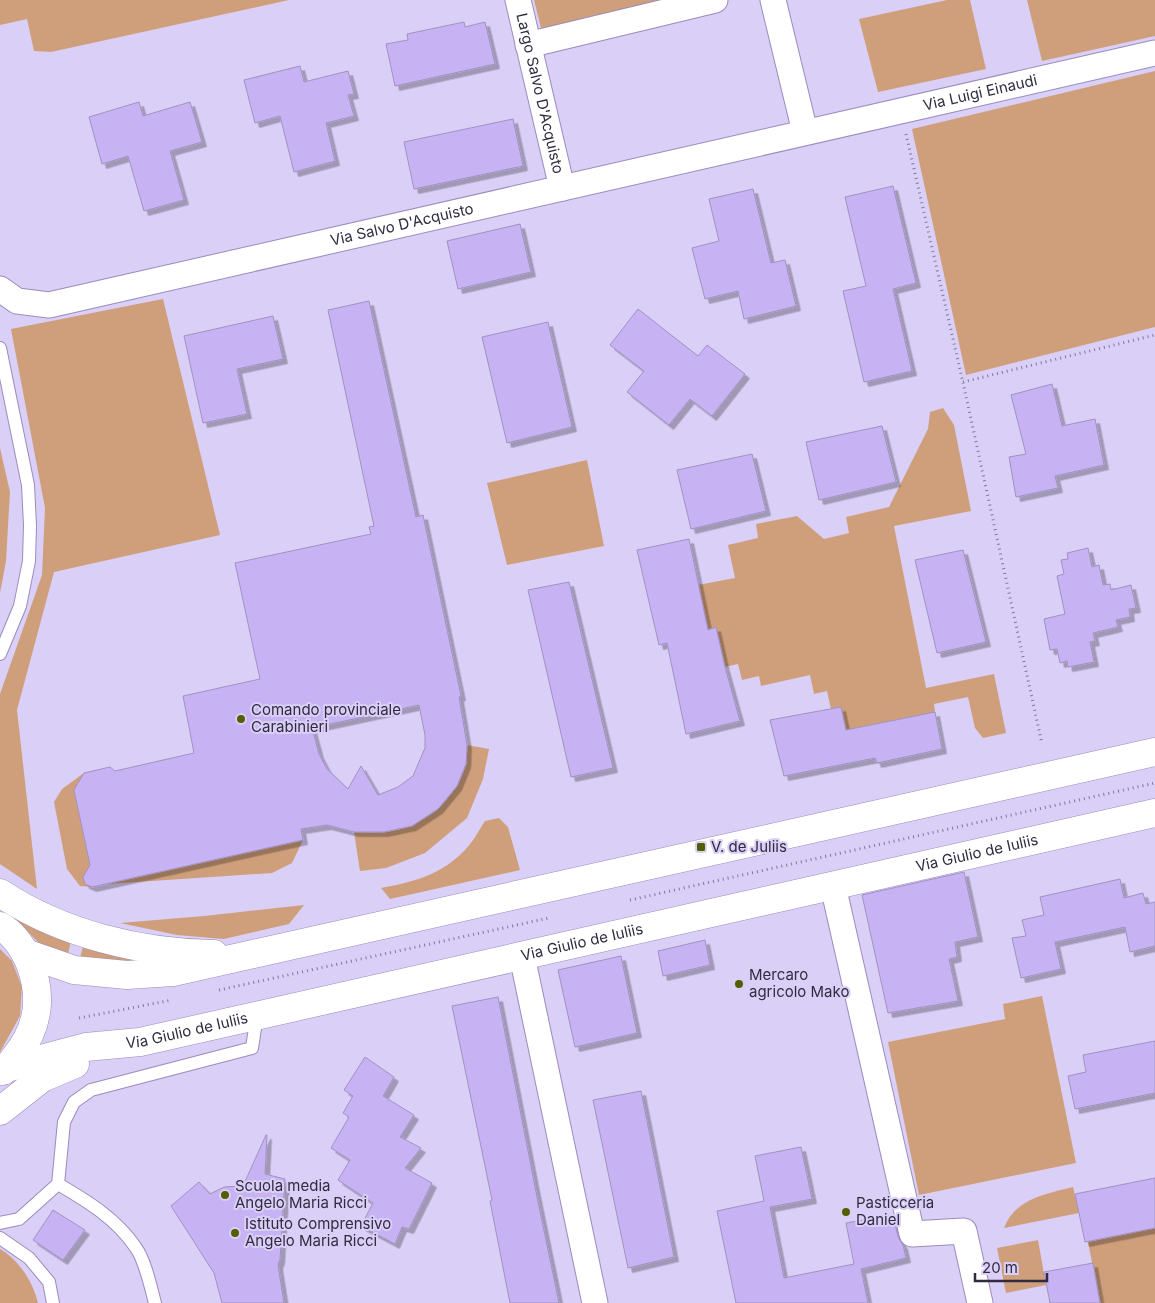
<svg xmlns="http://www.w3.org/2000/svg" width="1155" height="1303" viewBox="0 0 1155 1303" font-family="Inter,sans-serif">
  <defs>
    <filter id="shadow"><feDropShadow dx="4.5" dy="4.5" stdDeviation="0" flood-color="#0004"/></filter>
  </defs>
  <rect width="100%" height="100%" fill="#dacff7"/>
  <path fill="#cf9f7b" d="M0 0H289L51 52 34 51 27 19 0 25Z
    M534 0H683L542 32Z
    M947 0H970L986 69 878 92 859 19Z
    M1027 0H1155V36L1042 61Z
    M1155 71V327L966 375 912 129Z
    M163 299 220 535 54 572 17 710 37 889 0 864V694L42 575 45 508 11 329Z
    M943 408 954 425 971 511 894 526 926 688 994 674 1006 733 983 738 975 728 968 697 934 704 935 712 846 730 841 707 831 709 827 691 814 694 810 675 761 686 759 676 742 680 738 664 725 667 716 628 707 630 698 585 735 578 728 545 758 538 756 524 797 516 824 539 849 533 846 517 889 507 928 429 930 412Z
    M0 448 10 492 6 561 0 593Z
    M587 460 604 546 507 565 487 483Z
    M467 745 489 749 483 779 467 818 425 853 386 868 360 871 354 832C364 832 375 833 385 832 422 828 456 801 466 764 467 759 467 751 467 745Z
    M84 773 74 790 90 865 83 877 85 884 92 887 80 886 67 869 54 802 62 789Z
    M499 818 508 827 520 870 390 899 381 888C413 882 441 875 465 850 473 842 479 830 485 821Z
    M303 840 292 863 272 873 107 884Z
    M0 902 71 941 67 958 45 949 27 931 0 909Z
    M304 905 289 924 224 939 177 935 120 923 204 916Z
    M83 946 190 962H79Z
    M0 949 12 961 22 987 20 1016 0 1052Z
    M1042 996 1076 1163 919 1195 888 1042 1005 1019 1003 1004Z
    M1073 1187 1079 1213 1004 1228C1015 1199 1045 1194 1073 1187Z
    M1155 1228V1303H1100L1088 1242Z
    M1038 1240 1046 1285 1006 1293 997 1248Z
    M0 1249C19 1260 33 1282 38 1303H0Z"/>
  <path fill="#c7b3f3" stroke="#a091c1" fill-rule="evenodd" filter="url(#shadow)" d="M464 22 465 27 485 22 495 64 395 86 386 44 408 40 407 34Z
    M300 66 304 82 348 71 354 94 348 95 354 116 326 123 335 161 294 172 280 116 255 123 244 80Z
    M139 102 143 116 190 102 202 142 170 151 184 200 144 211 128 156 102 164 89 117Z
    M513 119 523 166 414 189 404 142Z
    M893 186 916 283 893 289 912 371 864 382 843 291 866 286 845 197Z
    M753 189 771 263 785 260 796 306 744 319 738 291 705 299 692 248 719 241 709 199Z
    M520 224 531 272 458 289 447 241Z
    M369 301 416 517 423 515 461 696 459 697 467 745 466 764 457 786 438 809 412 826 384 832H354L327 825 301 829 303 840 92 887 85 884 83 877 90 865 74 790 84 773 110 767 115 771 194 753 183 696 260 679 235 563 371 534 369 527 374 526 328 310ZM419 705 425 735V748L413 776 398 787 378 795 361 766 348 789 327 769 319 754 312 728Z
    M638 309 698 356 707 345 745 374 712 416 690 399 669 425 627 392 644 371 610 345Z
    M273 316 283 359 237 369 247 414 203 423 184 336Z
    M548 322 572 427 507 443 482 337Z
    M1052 384 1062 426 1095 419 1104 465 1055 476 1058 488 1016 497 1009 457 1026 454 1011 395Z
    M882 426 896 482 819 500 806 442Z
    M752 454 766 511 691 529 677 470Z
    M689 539 708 630 716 627 725 667 740 721 686 734 667 643 659 645 637 550Z
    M1088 548 1092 567 1099 565 1103 585 1110 584 1111 590 1131 585 1136 608 1129 609 1130 617 1116 620 1118 627 1093 633 1095 641 1090 642 1094 662 1068 667 1067 661 1060 663 1057 649 1050 650 1044 619 1065 614 1057 576 1064 574 1061 560 1068 559 1067 553Z
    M963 550 986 642 937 653 915 560Z
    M569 582 613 768 571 777 528 590Z
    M841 707 846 730 935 712 942 749 877 763 875 758 784 776 770 720Z
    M964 872 978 937 955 942 957 957 949 959 958 1001 888 1013 862 895Z
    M1120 879 1124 898 1143 893 1146 904 1155 902V946L1130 952 1125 927 1055 942 1061 969 1021 978 1012 938 1026 936 1022 920 1044 915 1040 897Z
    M705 940 710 965 663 976 658 951Z
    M621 956 637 1033 575 1047 558 970Z
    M498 997 536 1192 559 1303H510L490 1201 492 1200 452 1006Z
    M1155 1041V1093L1075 1109 1068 1076 1086 1072 1083 1055Z
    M365 1057 394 1077 383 1096 414 1115 400 1137 421 1148 405 1168 432 1183 409 1229 402 1227 395 1244 361 1226 373 1203 338 1180 350 1160 331 1148 349 1117 343 1113 353 1096 344 1090Z
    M641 1091 674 1257 628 1268 593 1100Z
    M266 1135H267L265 1174 285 1179 280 1259 278 1265 284 1303H222L214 1273 171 1206 199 1182 210 1194 224 1187 243 1186Z
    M801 1147 812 1199 770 1207 784 1278 854 1264 846 1223 893 1215 898 1237 903 1245 906 1258 861 1269 868 1303H736L717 1211 764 1201 755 1156Z
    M1155 1178V1228L1085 1242 1075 1194Z
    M53 1210 85 1230 63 1260 33 1240Z
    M1093 1263 1100 1303H1050L1044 1272Z"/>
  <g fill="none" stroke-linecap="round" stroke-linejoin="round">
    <g stroke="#9a8cbb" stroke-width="14">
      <path id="lane" d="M0 348 28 485 30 525 29 561 20 606 0 654
        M58 1184 64 1122 74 1102 91 1090 252 1048 257 1015
        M0 1223 19 1219 58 1184C87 1201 117 1219 136 1248 145 1260 151 1288 155 1303
        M0 1238 29 1258 49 1282 53 1303"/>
    </g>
    <g stroke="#9a8cbb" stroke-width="27">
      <g id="street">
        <path id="s1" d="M518 0 562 188"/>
        <path d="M773 0 805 132"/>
        <path d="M528 45 715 0"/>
        <path id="s2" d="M0 289 17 301 49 305 1155 53"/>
        <path d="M833 886 912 1234 964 1231 980 1303"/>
        <path d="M522 956 595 1303"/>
      </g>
    </g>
    <g stroke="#9a8cbb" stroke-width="29">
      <g id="secondary">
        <path d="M0 893C62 934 140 953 214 954"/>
        <path d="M0 926C13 933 23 948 29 961 43 996 39 1027 16 1056 12 1061 8 1067 3 1071"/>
        <path d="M25 953 74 970 127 975 173 972 1155 752"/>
        <path id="s3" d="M7 1068 86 1047 140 1042 1155 813"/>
        <path d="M0 1111 42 1078 75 1064"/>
      </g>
    </g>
    <path stroke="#817996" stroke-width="3" stroke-dasharray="1 4" stroke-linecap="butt" d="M906 134 964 387 1042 744
      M963 382 1155 335
      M630 900 1155 783
      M219 990 549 918
      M79 1018 172 1000"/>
    <use href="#lane" stroke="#fff" stroke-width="12"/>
    <use href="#street" stroke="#fff" stroke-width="25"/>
    <use href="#secondary" stroke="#fff" stroke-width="28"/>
  </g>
  <g fill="#525e00" stroke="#dacff7" stroke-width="2">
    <circle cx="241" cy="719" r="5"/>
    <rect x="696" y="842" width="10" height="10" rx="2.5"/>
    <circle cx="739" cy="984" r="5"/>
    <circle cx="225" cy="1195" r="5"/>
    <circle cx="846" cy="1212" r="5"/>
    <circle cx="235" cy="1233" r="5"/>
  </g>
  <g text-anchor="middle" stroke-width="4" stroke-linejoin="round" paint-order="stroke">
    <g font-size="15" fill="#312b3f" stroke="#dacff7">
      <text dy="5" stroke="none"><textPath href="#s2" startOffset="1008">Via Luigi Einaudi</textPath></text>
      <text dy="5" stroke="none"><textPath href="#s1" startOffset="96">Largo Salvo D'Acquisto</textPath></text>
      <text dy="5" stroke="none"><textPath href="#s2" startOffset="415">Via Salvo D'Acquisto</textPath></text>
      <text dy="5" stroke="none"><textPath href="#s3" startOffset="994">Via Giulio de Iuliis</textPath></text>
      <text dy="5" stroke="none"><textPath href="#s3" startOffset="589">Via Giulio de Iuliis</textPath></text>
      <text dy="5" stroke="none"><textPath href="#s3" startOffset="184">Via Giulio de Iuliis</textPath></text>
    </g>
    <g font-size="15" fill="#312b3f" stroke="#dacff7" text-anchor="start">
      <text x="251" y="715">Comando provinciale<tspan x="251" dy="17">Carabinieri</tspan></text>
      <text x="711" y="852">V. de Juliis</text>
      <text x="749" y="980">Mercaro<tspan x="749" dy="17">agricolo Mako</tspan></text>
      <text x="235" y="1191">Scuola media<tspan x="235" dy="17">Angelo Maria Ricci</tspan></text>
      <text x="856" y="1208">Pasticceria<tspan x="856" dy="17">Daniel</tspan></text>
      <text x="245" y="1229">Istituto Comprensivo<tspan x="245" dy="17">Angelo Maria Ricci</tspan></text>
    </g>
  </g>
  <path d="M975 1273v8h72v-8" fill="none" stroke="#312b3f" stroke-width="2.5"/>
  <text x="982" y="1273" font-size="15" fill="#312b3f" stroke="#dacff7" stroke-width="4" paint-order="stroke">20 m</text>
</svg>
